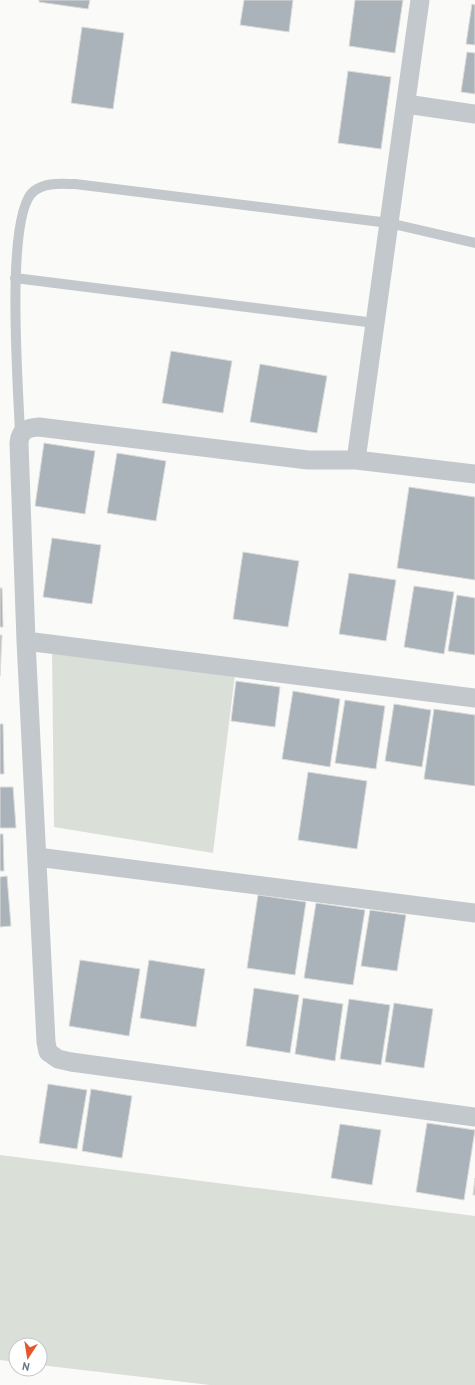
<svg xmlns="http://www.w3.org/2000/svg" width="475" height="1385" viewBox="0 0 475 1385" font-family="'PT Sans',sans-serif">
  <rect width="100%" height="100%" fill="#fafaf8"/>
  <path fill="#dadfd7" d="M52 647 235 674 213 853 54 827Z
    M0 1155 475 1216V1385H210L40 1365V1345H16V1362L0 1360Z"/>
  <path fill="#aab3b9" stroke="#dcdcda" d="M39 0H90L88 9 39 2Z
    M244 0H293L289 32 240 25Z
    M355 0H403L395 53 349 46Z
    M472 4 475 5V45L466 44Z
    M82 27 124 33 113 109 71 103Z
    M467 52 475 53V94L461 92Z
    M348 71 391 77 381 149 338 143Z
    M171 351 232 361 223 413 162 403Z
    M260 364 327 376 317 433 250 422Z
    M44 443 95 451 85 514 35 506Z
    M117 453 166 461 156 521 107 513Z
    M409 487 475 497V580L397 568Z
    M52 538 101 545 92 604 43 597Z
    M243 552 299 561 288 627 233 619Z
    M349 573 396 580 386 641 339 634Z
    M414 586 454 592 444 654 404 647Z
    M0 588H2L3 627H0Z
    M457 595 475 598V655L448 651Z
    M0 635H2L0 676Z
    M236 681 280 687 275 727 231 721Z
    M293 691 340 699 330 767 282 759Z
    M345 700 385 706 376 769 335 763Z
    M394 704 431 710 422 767 385 761Z
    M434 709 475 715V786L424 779Z
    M0 724H3L4 774H0Z
    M308 772 367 781 357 849 298 840Z
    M0 787H13L16 828H0Z
    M0 834H3L4 871H0Z
    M7 876 11 926 0 927V877Z
    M258 895 306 902 295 975 247 968Z
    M316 903 365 910 353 985 304 978Z
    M370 910 406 915 397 971 361 966Z
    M80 960 140 969 129 1036 69 1026Z
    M149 960 205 969 196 1027 140 1018Z
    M254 988 299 995 290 1053 246 1046Z
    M303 998 343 1004 335 1061 295 1054Z
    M349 999 390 1005 381 1065 340 1059Z
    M394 1003 433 1009 424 1068 385 1062Z
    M48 1084 87 1090 77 1149 39 1143Z
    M91 1089 132 1096 122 1158 82 1151Z
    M427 1123 475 1130 464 1200 416 1192Z
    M340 1124 381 1130 372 1185 331 1178Z
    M475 1178V1195H473Z"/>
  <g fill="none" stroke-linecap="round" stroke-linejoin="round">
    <path stroke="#c3c8cc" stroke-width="10" d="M15 278 375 323
      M20 435C19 394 4 214 34 191 46 182 61 184 75 184L389 223 475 243"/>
    <path stroke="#c3c8cc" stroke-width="19" d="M406 104 475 114
      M356 460 420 0
      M475 474 356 460H308L39 427C27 428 20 430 19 443L26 641 46 1042 48 1052 58 1059 71 1062 475 1117
      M26 641 475 698
      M37 857 475 913"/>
  </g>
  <g transform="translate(28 1357) rotate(192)"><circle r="19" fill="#ffffff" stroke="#c1c8cd"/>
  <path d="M0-3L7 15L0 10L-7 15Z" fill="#e4572e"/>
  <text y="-6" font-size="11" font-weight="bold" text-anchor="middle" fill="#657683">N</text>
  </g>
</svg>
